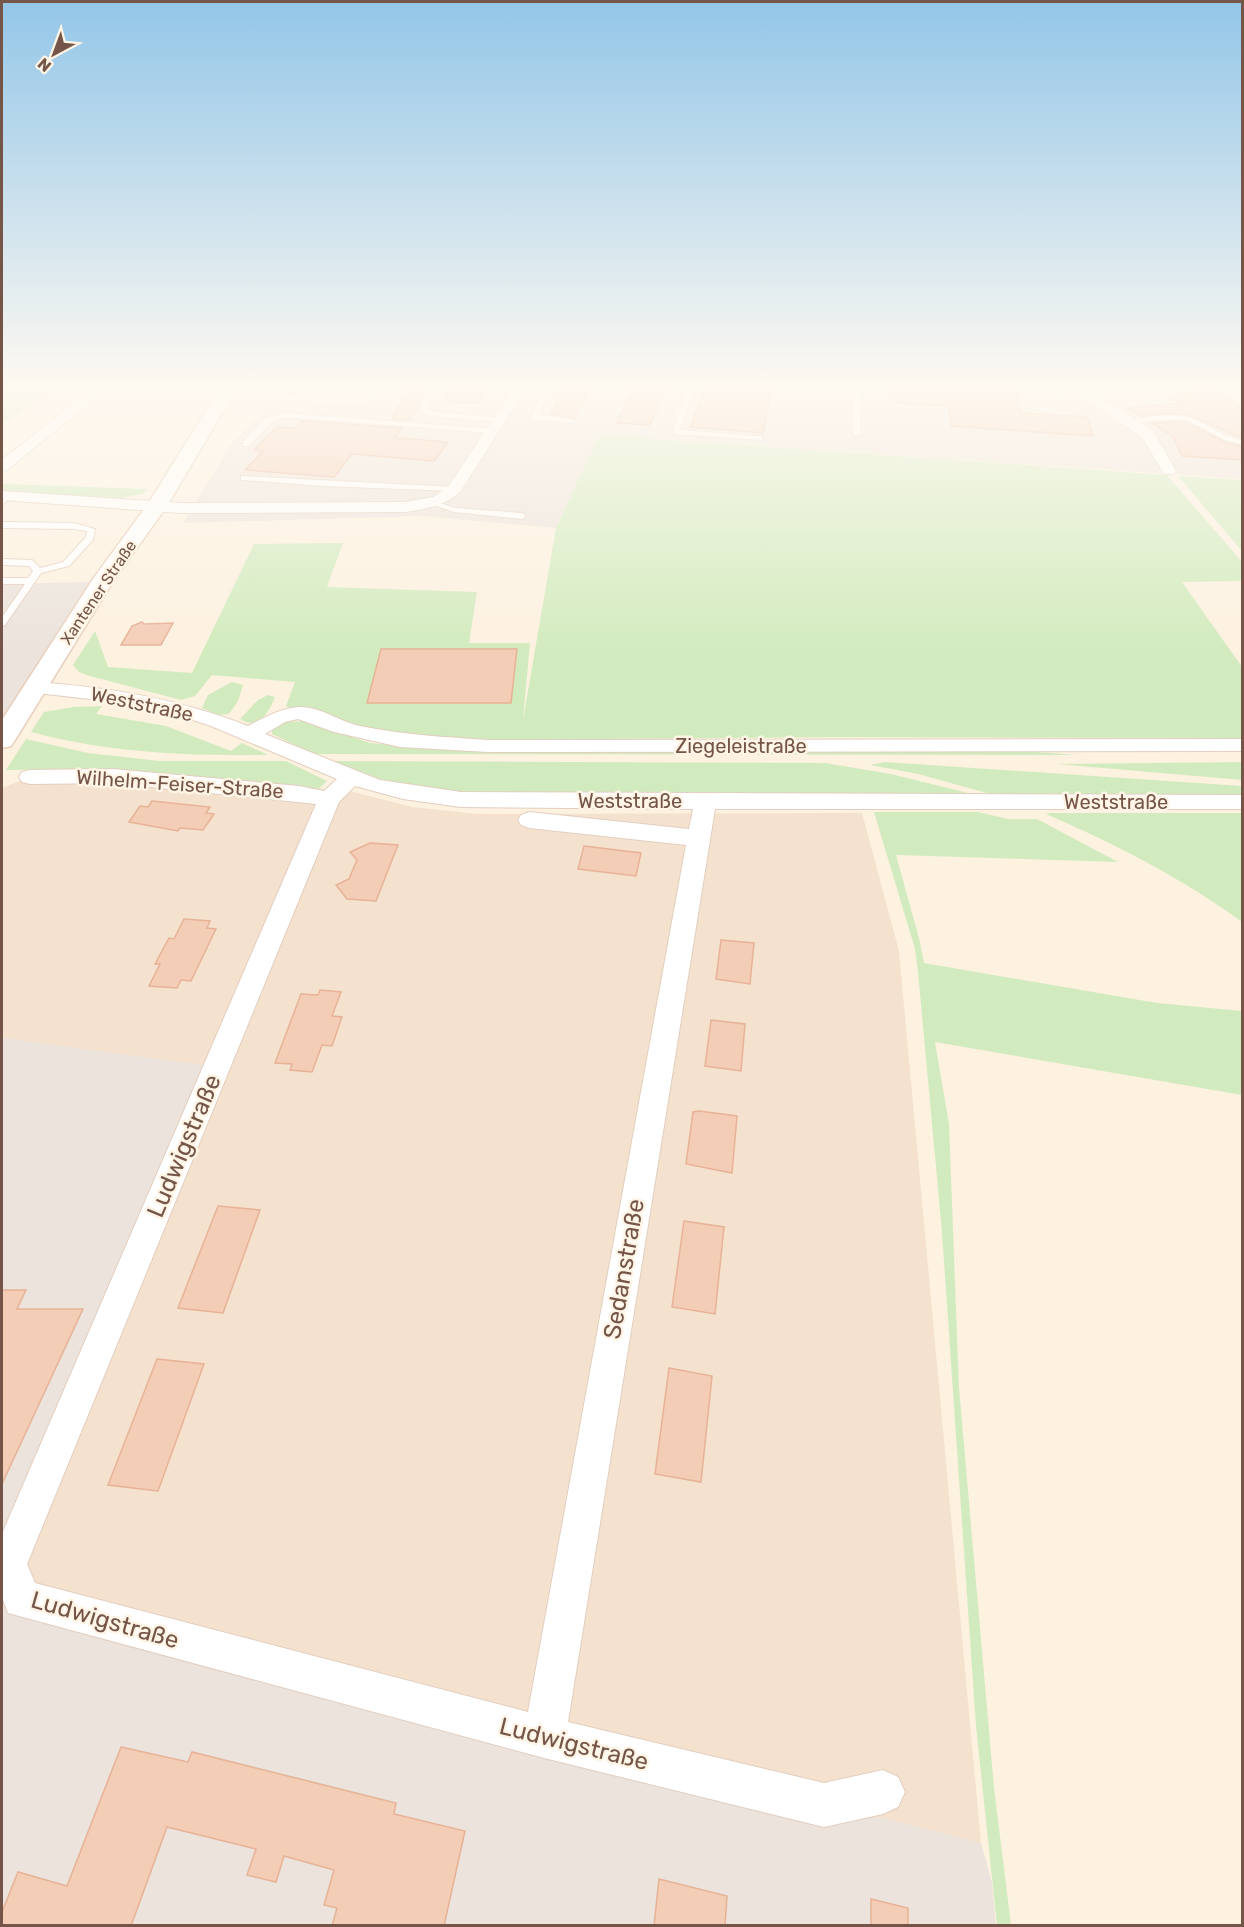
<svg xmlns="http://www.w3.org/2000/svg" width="1244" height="1927" viewBox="0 0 1244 1927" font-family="Rubik,sans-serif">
  <rect width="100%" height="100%" fill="#fdf1e0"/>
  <path fill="#f5e2ce" d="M30 777 346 790 412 807 478 814 862 813 899 951 981 1843 22 1599 8 1564 216 1067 2 1038V788Z"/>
  <path fill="#ebe3dc" d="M255 383H1242V479L599 435 556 528 421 516 183 523 232 443 262 411 243 407Z
    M92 582 2 719V584Z
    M2 1038 217 1067 8 1564 22 1599 981 1843 992 1883 996 1925 2 1926Z"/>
  <path fill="#d2ebbe" d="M2 383H61L21 413 2 424Z
    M599 435 1167 475 1242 562V581L1182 582 1242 667V738L846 737 486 740 383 733 290 708 286 706 295 682 212 675 195 696 181 700 90 676 79 672 73 665 95 631 108 667 192 673 254 544 343 543 327 587 477 592 469 643H530L523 720 556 528Z
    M1178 476 1242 480V551Z
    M2 484 147 489 144 493C100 506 47 496 2 493Z
    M232 682 243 685 238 701 229 714 218 715 202 708 208 695Z
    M268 695 275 697C269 712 259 731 240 719L258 700Z
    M102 706 96 714 166 726 231 751 242 743 268 755C187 756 109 753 31 732L44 712 73 707Z
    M304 721 370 743 441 750 997 749 1077 755 314 754 272 734V729L282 722Z
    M26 739 88 753 159 761H286L327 781 319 789 121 769 6 770Z
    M331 761 825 763 891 774 972 794 480 795 397 785Z
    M885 762 1242 786V795H994L918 774 870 765Z
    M1242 762V780L1057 764Z
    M874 812H978L1008 819H1037L1118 862 896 855 919 938 924 963 1157 1003 1242 1011V1095L935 1042 949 1124 959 1388 994 1788 1011 1925H997L976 1726 942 1232 918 972 915 949Z
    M1049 813H1242V922C1182 878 1115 844 1046 814Z"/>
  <path fill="#f4cdb7" stroke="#e7b296" stroke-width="1.5" d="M452 383H487L480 403 445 402Z
    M635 383H668L650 425 617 423Z
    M706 383H773L763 433 691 427Z
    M895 383H1014L1021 413 1087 417 1093 436 951 426 949 406 896 403Z
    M567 385 592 387 574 418 550 414Z
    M408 388H426L419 407 409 420 392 419Z
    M1210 389 1242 407V438L1189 415 1165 413 1141 416 1128 408 1181 403 1167 396Z
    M301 421 402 428 395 438 448 442 434 461 352 454 334 477 245 470 263 451 254 450 277 427 294 428Z
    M1185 422 1226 443 1242 446V460L1182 456 1173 437 1152 423Z
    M142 622 144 624 173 623 161 645H121L132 626Z
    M381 649H517L511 703H367Z
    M152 801 210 807 206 813 214 814 203 830 180 828 178 831 129 822 140 806 148 807Z
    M370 843 398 845 376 901 347 899 336 885 349 879 357 860 350 852Z
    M584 846 641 853 636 876 578 869Z
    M184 919 210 921 207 928 216 929 191 981 181 980 177 988 149 986 160 964H155L169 938 174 939Z
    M721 940 754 943 750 984 716 979Z
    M320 990 341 992 332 1016 342 1017 332 1046 322 1045 312 1072 290 1070 292 1064 275 1063 301 994 318 995Z
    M711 1020 745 1024 741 1071 705 1066Z
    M699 1111 737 1116 732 1173 686 1164 693 1112Z
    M218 1206 260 1210 223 1313 178 1308Z
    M684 1221 724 1227 715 1314 672 1307Z
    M2 1290H26L17 1309H83L2 1484Z
    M157 1359 204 1364 158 1491 108 1485Z
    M669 1368 712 1376 701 1482 655 1474Z
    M121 1747 188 1762 192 1752 396 1803 394 1814 465 1831 444 1926H332L337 1908 324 1905 334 1870 284 1856 276 1882 247 1875 256 1849 167 1827 131 1926H2V1912L18 1872 67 1886Z
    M659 1879 727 1896 725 1926H654Z
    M871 1899 908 1908V1926H871Z"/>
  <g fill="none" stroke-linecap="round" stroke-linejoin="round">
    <g stroke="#e3cebf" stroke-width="2">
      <path id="lane" d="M378 383H385L371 403 280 401 276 399 280 397 369 399 372 393 286 392 283 390 286 388 375 389Z
        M432 383H439L430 400 429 409 434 412 501 418 505 420 501 422 429 416 421 410 422 400Z
        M552 383H559L547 398 538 415 571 419 575 421 574 423 531 419 540 399 514 395 517 393 542 395Z
        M619 383H626L621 398 617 400 613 398Z
        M689 383H696L680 430 759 436H762V440L673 434 679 411 672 410 681 406Z
        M854 383H860L861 434 857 436 853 434Z
        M1020 383H1028L1051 398 1085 392 1088 394 1050 402Z
        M283 413 494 429 498 431 494 433 284 417 272 422 249 446H243V442L266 418Z
        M1165 415C1202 413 1212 435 1242 440V444L1227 441 1186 420H1158L1138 423 1133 426 1129 424 1133 419Z
        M241 476 455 487 459 489 455 491 323 486 244 480H241Z
        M6 494 13 496 2 505V499Z
        M431 500 455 508 522 513 526 516 522 519 454 512 431 504Z
        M2 522 74 523 95 529 93 540 69 566 41 573 5 625 2 626V617L25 584H2V578H28L33 571 29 566 2 565V559L32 560 40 568 63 562 86 537 87 531 74 529 2 528Z"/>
    </g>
    <g stroke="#e3cebf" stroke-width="2">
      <path id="street" d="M99 383H114L7 470 2 471V460Z
        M517 383H530L460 492C445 506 425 509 405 512L181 513 2 500V491L181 503 405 502 433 497 449 486Z
        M1062 383H1078L1153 431 1176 471 1174 474H1164L1142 437Z
        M35 682C109 687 179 699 248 726 263 718 281 708 299 707 320 706 340 722 360 726 403 735 445 737 488 740L1242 739V751L488 752 400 747 334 732 298 719 285 722 265 734 380 780 461 792 1242 795V809H715L568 1722 824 1783 883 1770 898 1777 905 1792 898 1807 883 1814 824 1827 544 1758 8 1613 2 1597V1534L316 804 112 783 30 784 22 782 19 777 22 772 30 770 112 769 299 786 324 791 337 779 211 726 169 712 117 702 28 692 25 688ZM355 786 403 799 461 807 693 809 689 829 529 812 521 815 518 820 521 825 529 828 686 845 528 1712 35 1583 27 1564 339 802Z"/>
    </g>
    <g stroke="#e9cfbb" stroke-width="3">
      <path id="secondary" d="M223 383H240L167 506 114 580 15 740 11 746 2 748V720L93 579 148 504Z"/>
    </g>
    <use href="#lane" fill="#fff" fill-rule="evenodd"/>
    <use href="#street" fill="#fff" fill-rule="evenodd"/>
    <use href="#secondary" fill="#fff" fill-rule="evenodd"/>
  </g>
  <linearGradient id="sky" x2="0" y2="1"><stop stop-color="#93c6e8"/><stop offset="0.59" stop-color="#fef9f1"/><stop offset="1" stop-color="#fef9f1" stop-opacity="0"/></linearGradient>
  <rect width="1244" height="653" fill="url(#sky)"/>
  <g text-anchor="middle" stroke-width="5" stroke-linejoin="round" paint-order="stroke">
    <g font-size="16" fill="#755547" stroke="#fff5e7">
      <text transform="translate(98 592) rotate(-56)" y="6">Xantener Straße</text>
    </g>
    <g font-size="20" fill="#755547" stroke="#fff5e7">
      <text transform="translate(142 704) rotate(12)" y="7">Weststraße</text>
      <text x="741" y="753">Ziegeleistraße</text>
      <text transform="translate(180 784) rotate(4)" y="7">Wilhelm-Feiser-Straße</text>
      <text x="630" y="808">Weststraße</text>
      <text x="1116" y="809">Weststraße</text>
    </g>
    <g font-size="24" fill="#755547" stroke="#fff5e7">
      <text transform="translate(184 1146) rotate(-67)" y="8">Ludwigstraße</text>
      <text transform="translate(624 1269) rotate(-80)" y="8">Sedanstraße</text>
      <text transform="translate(105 1620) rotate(16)" y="8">Ludwigstraße</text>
      <text transform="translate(574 1744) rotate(14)" y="8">Ludwigstraße</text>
    </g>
  </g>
  <rect width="1244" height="1927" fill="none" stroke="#755547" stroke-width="6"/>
  <g transform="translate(54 54) rotate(221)" stroke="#fff5e7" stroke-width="4.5" paint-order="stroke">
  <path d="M0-4.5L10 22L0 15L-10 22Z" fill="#755547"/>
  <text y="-9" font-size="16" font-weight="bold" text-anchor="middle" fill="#755547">N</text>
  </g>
</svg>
